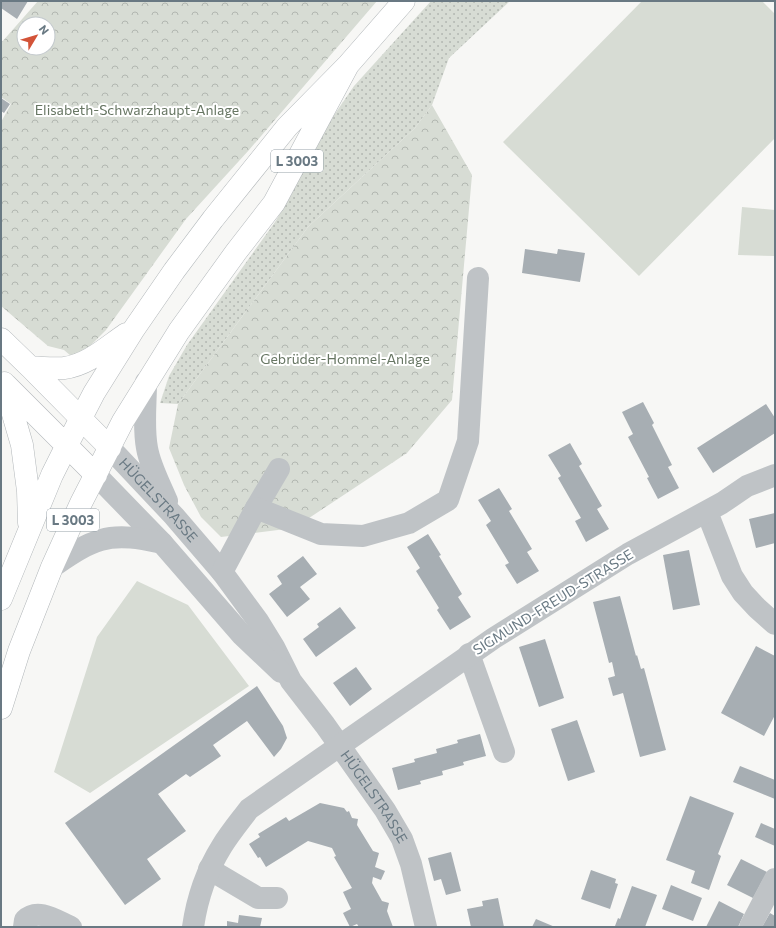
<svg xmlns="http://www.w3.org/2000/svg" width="776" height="928" viewBox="0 0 776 928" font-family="Commissioner,sans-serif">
  <defs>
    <pattern id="grass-dots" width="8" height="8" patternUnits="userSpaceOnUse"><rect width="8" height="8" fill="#d7dcd4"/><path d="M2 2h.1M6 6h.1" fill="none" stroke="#b2b7b1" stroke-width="1.8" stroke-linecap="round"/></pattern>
    <pattern id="park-crowns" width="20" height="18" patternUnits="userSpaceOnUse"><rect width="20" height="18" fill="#d7dcd4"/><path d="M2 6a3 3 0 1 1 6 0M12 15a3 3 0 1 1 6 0" fill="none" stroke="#b2b7b1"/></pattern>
  </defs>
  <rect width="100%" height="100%" fill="#f7f7f5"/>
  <path fill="url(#grass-dots)" d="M431 1H510L449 58 432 105 415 128 308 227 178 404 160 403 169 376 187 345 275 222 291 195 319 137 354 86Z"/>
  <path fill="url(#park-crowns)" fill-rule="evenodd" d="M38 1H377L249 150 186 219 106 330 88 348 71 356 64 350 48 346 1 306V122L11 104 1 97V43ZM24 24H48V48H24Z
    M432 105 472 175 452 400 407 453 294 528 221 537 201 517 184 485 169 448 178 404 308 227 415 128Z"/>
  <path fill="#d7dcd4" d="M642 1H762L775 14V138L639 276 503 142Z
    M742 207 775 210V256L738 255Z
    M137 581 188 605 249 686 90 793 54 772 97 637Z"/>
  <path fill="#a7aeb3" d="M1 1H28L17 19 1 8Z
    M1 98 10 104 4 113 1 111Z
    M525 249 557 254 558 249 585 253 580 282 522 273Z
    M643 402 654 423 652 425 672 465 668 467 679 488 658 499 647 478 649 477 628 437 633 434 622 412Z
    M766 404 775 418V433L713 473 697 448Z
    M570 443 582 464 579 466 602 506 597 509 609 529 586 542 575 521 581 518 558 478 561 476 548 455Z
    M499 488 512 509 509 511 532 549 527 552 539 571 517 584 505 565 509 563 486 525 491 521 478 500Z
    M775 513V543L756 548 749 519Z
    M428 534 441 555 439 556 462 594 458 597 471 617 450 630 437 610 439 608 416 571 420 568 407 547Z
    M689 550 700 605 673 610 663 555Z
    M303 556 317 574 300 587 310 599 287 617 269 594 282 584 277 576Z
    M620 596 636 656 637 655 641 669 644 668 666 750 640 757 623 693 613 696 608 678 615 676 612 662 609 663 593 602Z
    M340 607 356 628 316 657 303 639 319 627 317 624Z
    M545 639 564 698 539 707 519 647Z
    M756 646 775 656V715L764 736 721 713Z
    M356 667 372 689 350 706 333 683Z
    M257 686 283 726 287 738 281 749 274 757 247 721 213 745 221 756 190 777 186 774 158 794 186 831 147 859 161 879 125 905 65 823Z
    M577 720 595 772 568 781 551 729Z
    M480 734 486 756 463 762 464 765 442 771 443 775 420 781 421 784 398 790 392 768 415 762 414 759 437 753 436 749 458 743 457 740Z
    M740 766 775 780V799L733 782Z
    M690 796 734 813 718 854 721 856 709 890 691 883 695 871 666 860Z
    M320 803 344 808 347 812 349 811 352 818 358 819 357 825 373 851 379 853 375 867 385 871 381 880 373 877 372 883 382 901 389 903 387 911 393 927H359L357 924 350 927 343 913 351 909 343 892 352 888 334 857 336 856 332 848 308 841 266 867 260 857 258 858 249 844 260 837 258 834 286 817 289 821Z
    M761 823 775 829V846L755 837Z
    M451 852 461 891 446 895 441 879 434 881 428 858Z
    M741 859 767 872 753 898 727 885Z
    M591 870 616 879 615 883 618 884 610 909 581 899Z
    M671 885 702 898 693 921 662 909Z
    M632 886 657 895 645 927 615 926 618 918 620 919Z
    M498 898 504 927H471L467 909 483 906 482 901Z
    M719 901 744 914 738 927H706Z
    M770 913 775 916V927H762Z
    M239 915 262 918 260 927H227V921L238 923Z
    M536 919 555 927H532Z"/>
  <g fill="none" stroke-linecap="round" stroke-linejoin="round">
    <g stroke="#b2b7ba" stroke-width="23">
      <path id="major" d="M1 339 30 367 110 448
        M30 367C41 368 53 369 64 368 88 365 107 347 126 334
        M4 383 22 445 28 491 29 523
        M6 385 96 475
        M1 599 52 475 67 445 94 393 134 329 174 271 213 219 287 127 348 65 404 1
        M1 708 19 651 52 567 81 503 123 421 179 331 236 252 274 203 348 65"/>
    </g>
    <g stroke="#bfc3c6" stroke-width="22">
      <path d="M146 382C146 404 143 427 147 448 150 466 160 484 167 501"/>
      <path id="s1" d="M110 448 174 516 222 572 258 621 274 647 291 681 325 725 385 810 402 839 411 864 426 927"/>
      <path d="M96 475 162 543 242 635 281 672"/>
      <path d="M256 508 279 469"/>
      <path d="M707 512 732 576 743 593 757 608 775 624"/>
      <path d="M52 567C67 557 83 545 101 540 121 534 143 539 162 543"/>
      <path d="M222 572 256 508 321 534 363 536 409 523 448 500 468 441 478 278"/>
      <path d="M469 654 504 752"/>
      <path d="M209 869 258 898H277"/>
      <path d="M24 927 25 920C38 907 57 921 71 927"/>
      <path d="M193 927C197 899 207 870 222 846 230 833 240 821 249 809L494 638 628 554 722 503 747 486 775 475"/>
      <path d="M750 927 775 879"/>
    </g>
    <use href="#major" stroke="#fff" stroke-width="22"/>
  </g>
  <g text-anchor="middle" stroke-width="4" stroke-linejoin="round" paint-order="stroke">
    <g fill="#fff" stroke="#96a1a8" stroke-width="1">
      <rect x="271" y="150" width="52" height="22" rx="3"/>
      <rect x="47" y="509" width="52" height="22" rx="3"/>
    </g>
    <g font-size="13" font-weight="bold" fill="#697983">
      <text x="297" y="166">L 3003</text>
      <text x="73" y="525">L 3003</text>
    </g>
    <g font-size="14" fill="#677663" stroke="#fff">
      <text x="137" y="115">Elisabeth-Schwarzhaupt-Anlage</text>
      <text x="345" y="364">Gebrüder-Hommel-Anlage</text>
    </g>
    <g font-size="14" fill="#697983" stroke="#fff">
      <text dy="5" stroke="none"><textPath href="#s1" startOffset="71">HÜGELSTRASSE</textPath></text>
      <text transform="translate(553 602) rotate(-32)" y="5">SIGMUND-FREUD-STRASSE</text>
      <text dy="5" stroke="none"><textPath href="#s1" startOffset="439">HÜGELSTRASSE</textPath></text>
    </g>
  </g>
  <rect width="776" height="928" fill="none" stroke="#697983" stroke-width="4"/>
  <g transform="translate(36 36) rotate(52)"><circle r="19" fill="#ffffff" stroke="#c3c9cd"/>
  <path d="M0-3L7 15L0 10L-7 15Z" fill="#d35338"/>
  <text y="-6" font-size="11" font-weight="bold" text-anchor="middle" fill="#697983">N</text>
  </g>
</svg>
